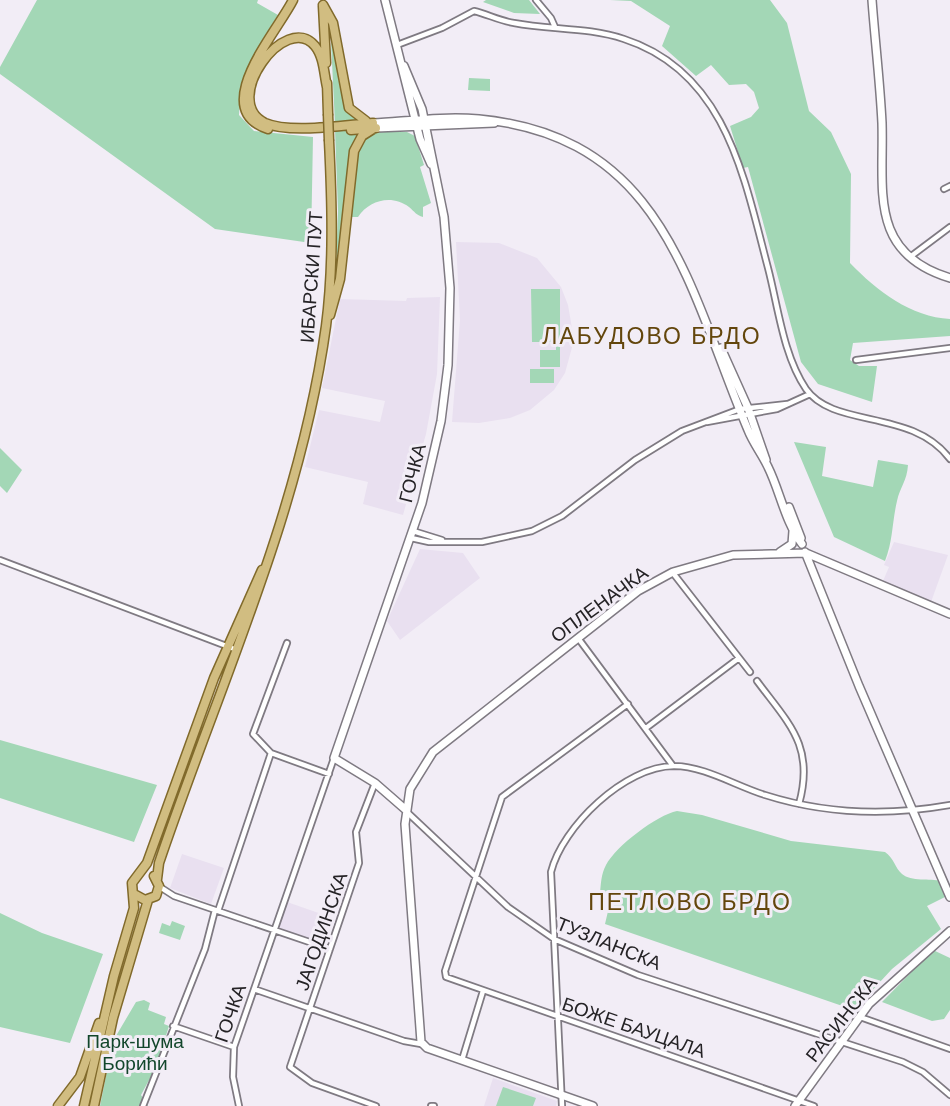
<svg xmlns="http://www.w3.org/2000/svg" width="950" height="1106" viewBox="0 0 950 1106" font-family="Arial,sans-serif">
  <rect width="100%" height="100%" fill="#f2edf6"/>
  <path fill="#e9e0f0" d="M456 242 499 243 537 258 561 287 568 305 574 340 565 373 554 390 530 410 510 418 479 423 452 422 460 320Z
    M440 297 437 374 426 434 403 515 363 504 368 482 305 467 319 410 380 422 385 401 322 388 340 299 406 301 407 298Z
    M894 542 948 555 931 602 883 581 889 567 884 565Z
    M420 549 463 553 480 578 400 640 387 621Z
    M182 854 224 868 211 904 170 888Z
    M287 902 333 918 326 941 321 939 319 943 278 929Z
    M493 1078 557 1101 556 1106H484Z"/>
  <path fill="#a3d7b6" d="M37 0H258L257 3 278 15C255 51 241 72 239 115L254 131 313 137 311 243 215 229 0 74V67Z
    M486 0H529L540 14 514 13 483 2Z
    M610 0H770L787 23 809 111 831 132 851 174 850 263C877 291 911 317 950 319V336L853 343 850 360 859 366H877L872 402 818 384 801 362 748 167 743 168 730 126 751 117 759 108 754 92 746 84 729 85 711 65 696 76 662 46 670 26 631 1Z
    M330 21C342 50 329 104 363 122L335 124Z
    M469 78 490 79V91L468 90Z
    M335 130H367L359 138 335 292 338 211Z
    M371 132H407L415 136 424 165 420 167 431 203 423 207V217C416 215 415 212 409 207 392 194 369 200 358 217H349L357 147Z
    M531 289H560V367H540V350H556V342H532Z
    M530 369H554V383H530Z
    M794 442 826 447 822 476 873 487 878 460 908 465C907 481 900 487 897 501 892 522 893 541 885 561L834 537Z
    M0 448 22 470 7 493 0 486Z
    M0 740 157 785 134 842 0 798Z
    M677 811 702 815 791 841 885 852C894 858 895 868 902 874 911 882 930 878 941 881L947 896 927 906 941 929 892 969 854 1010 605 924 609 907 607 894 600 893C601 884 601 874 606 865 616 846 657 815 677 811Z
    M0 913 42 933 103 954 70 1043 0 1027Z
    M172 921 185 926 180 940 159 933 162 923 170 926Z
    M933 950 950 958V1010L944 1019 932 1021 882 1002Z
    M144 1000 150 1003 148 1010 166 1017 164 1024 169 1026 156 1067 141 1095 148 1106H100L113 1041 136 1002Z
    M503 1087 536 1098 533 1106H496Z"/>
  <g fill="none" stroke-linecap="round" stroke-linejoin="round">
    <g stroke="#7f7a82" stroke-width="8">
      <path id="street" d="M536 0 551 18 555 27
        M397 45 442 28 474 11C487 14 500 21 514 23 551 30 588 27 624 39 726 72 744 177 768 268 778 306 783 355 806 389 834 429 912 408 950 459
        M944 189 950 186
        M910 257 950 227
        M856 360 950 348
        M707 422 777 409 810 394
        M413 531 442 540
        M411 538 429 542H482L532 531 562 516 635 460 682 431 740 409 787 404
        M0 560 237 650
        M673 573 750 672
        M578 638 673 766
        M287 643 253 734 271 753 329 774
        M757 681C789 724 815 746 799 804
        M628 704 502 797 445 971 446 977 814 1106
        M646 728 739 658
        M375 783 356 832 359 863 290 1067 312 1083 376 1106
        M408 813 508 907 554 939 638 975 903 1062 923 1072 950 1095
        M160 887 174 896 330 949
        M218 911 271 753
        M254 989 404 1041 421 1044
        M860 1017 950 1049
        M173 1026 234 1047
        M462 1060 483 991
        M143 1106 205 949 215 910
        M239 1106 233 1077 234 1047 334 758
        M431 1106H434
        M562 1106 551 872C562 827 625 766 674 766 704 766 736 786 765 795 825 814 888 816 950 805"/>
    </g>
    <g stroke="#7f7a82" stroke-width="10">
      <path id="secondary" d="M385 0 420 139 431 164
        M872 0C875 41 880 82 882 123 884 190 868 253 950 278
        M404 66 422 109 444 217 450 288 448 365 441 421 422 503 334 758 375 783 406 810
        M373 123C408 121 444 116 479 119 665 137 688 288 748 430 753 443 762 454 768 467 780 491 785 522 802 544
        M376 128 494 123
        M721 348 748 408 766 460
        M789 507 801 538
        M780 552 792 544 793 531
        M805 552 859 686 950 897
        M593 1106 427 1048 421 1042 405 824 410 789 433 752 638 591 673 572 733 555 806 553 950 614
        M795 1106 869 1004 950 931"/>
    </g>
    <g stroke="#816a2b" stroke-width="11">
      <path id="primary" d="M323 5 333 23 349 108 366 121
        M323 6 326 63
        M327 83 328 114
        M327 87C324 74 324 57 315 46 286 10 219 101 265 123 290 134 345 125 373 123
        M268 129C208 109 277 32 293 0
        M351 130 376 128
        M330 315 340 279 354 151 362 136 373 129
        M157 879 159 863C219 685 300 514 326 326 334 265 332 202 329 141
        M134 894 145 900 156 896 159 886 154 876
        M58 1106 80 1077 99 1023
        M84 1106 114 976 134 908 132 883 147 863 214 678 262 570
        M94 1106 113 1018 148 900"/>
    </g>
    <use href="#street" stroke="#fff" stroke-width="4.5"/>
    <use href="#secondary" stroke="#fff" stroke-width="7"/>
    <use href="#primary" stroke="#d1bd81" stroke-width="8"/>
    <g stroke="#816a2b" stroke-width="11" stroke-linecap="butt">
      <path id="primary-bridge" d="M328 114 329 141"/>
    </g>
    <use href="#primary-bridge" stroke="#d1bd81" stroke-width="8"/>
  </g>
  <g text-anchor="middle" stroke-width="6" stroke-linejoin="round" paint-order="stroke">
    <g font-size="19" fill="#252326" stroke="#f2edf6">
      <text transform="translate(311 277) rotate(-86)" y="7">ИБАРСКИ ПУТ</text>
      <text transform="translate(412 473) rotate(-76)" y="7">ГОЧКА</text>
      <text transform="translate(599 604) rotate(-36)" y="7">ОПЛЕНАЧКА</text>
      <text transform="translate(321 931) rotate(-71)" y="7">ЈАГОДИНСКА</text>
      <text transform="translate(609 943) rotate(22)" y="7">ТУЗЛАНСКА</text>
      <text transform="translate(230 1013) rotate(-71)" y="7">ГОЧКА</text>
      <text transform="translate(841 1019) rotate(-52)" y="7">РАСИНСКА</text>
      <text transform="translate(634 1027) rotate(19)" y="7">БОЖЕ БАУЦАЛА</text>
    </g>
    <g font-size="19" fill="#12462b" stroke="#f2edf6">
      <text x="135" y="1048">Парк-шума<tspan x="135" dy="22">Борићи</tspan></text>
    </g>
    <g font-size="23" letter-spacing="2" fill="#63460c" stroke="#f2edf6">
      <text x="652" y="344">ЛАБУДОВО БРДО</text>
      <text x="690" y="910">ПЕТЛОВО БРДО</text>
    </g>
  </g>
</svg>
